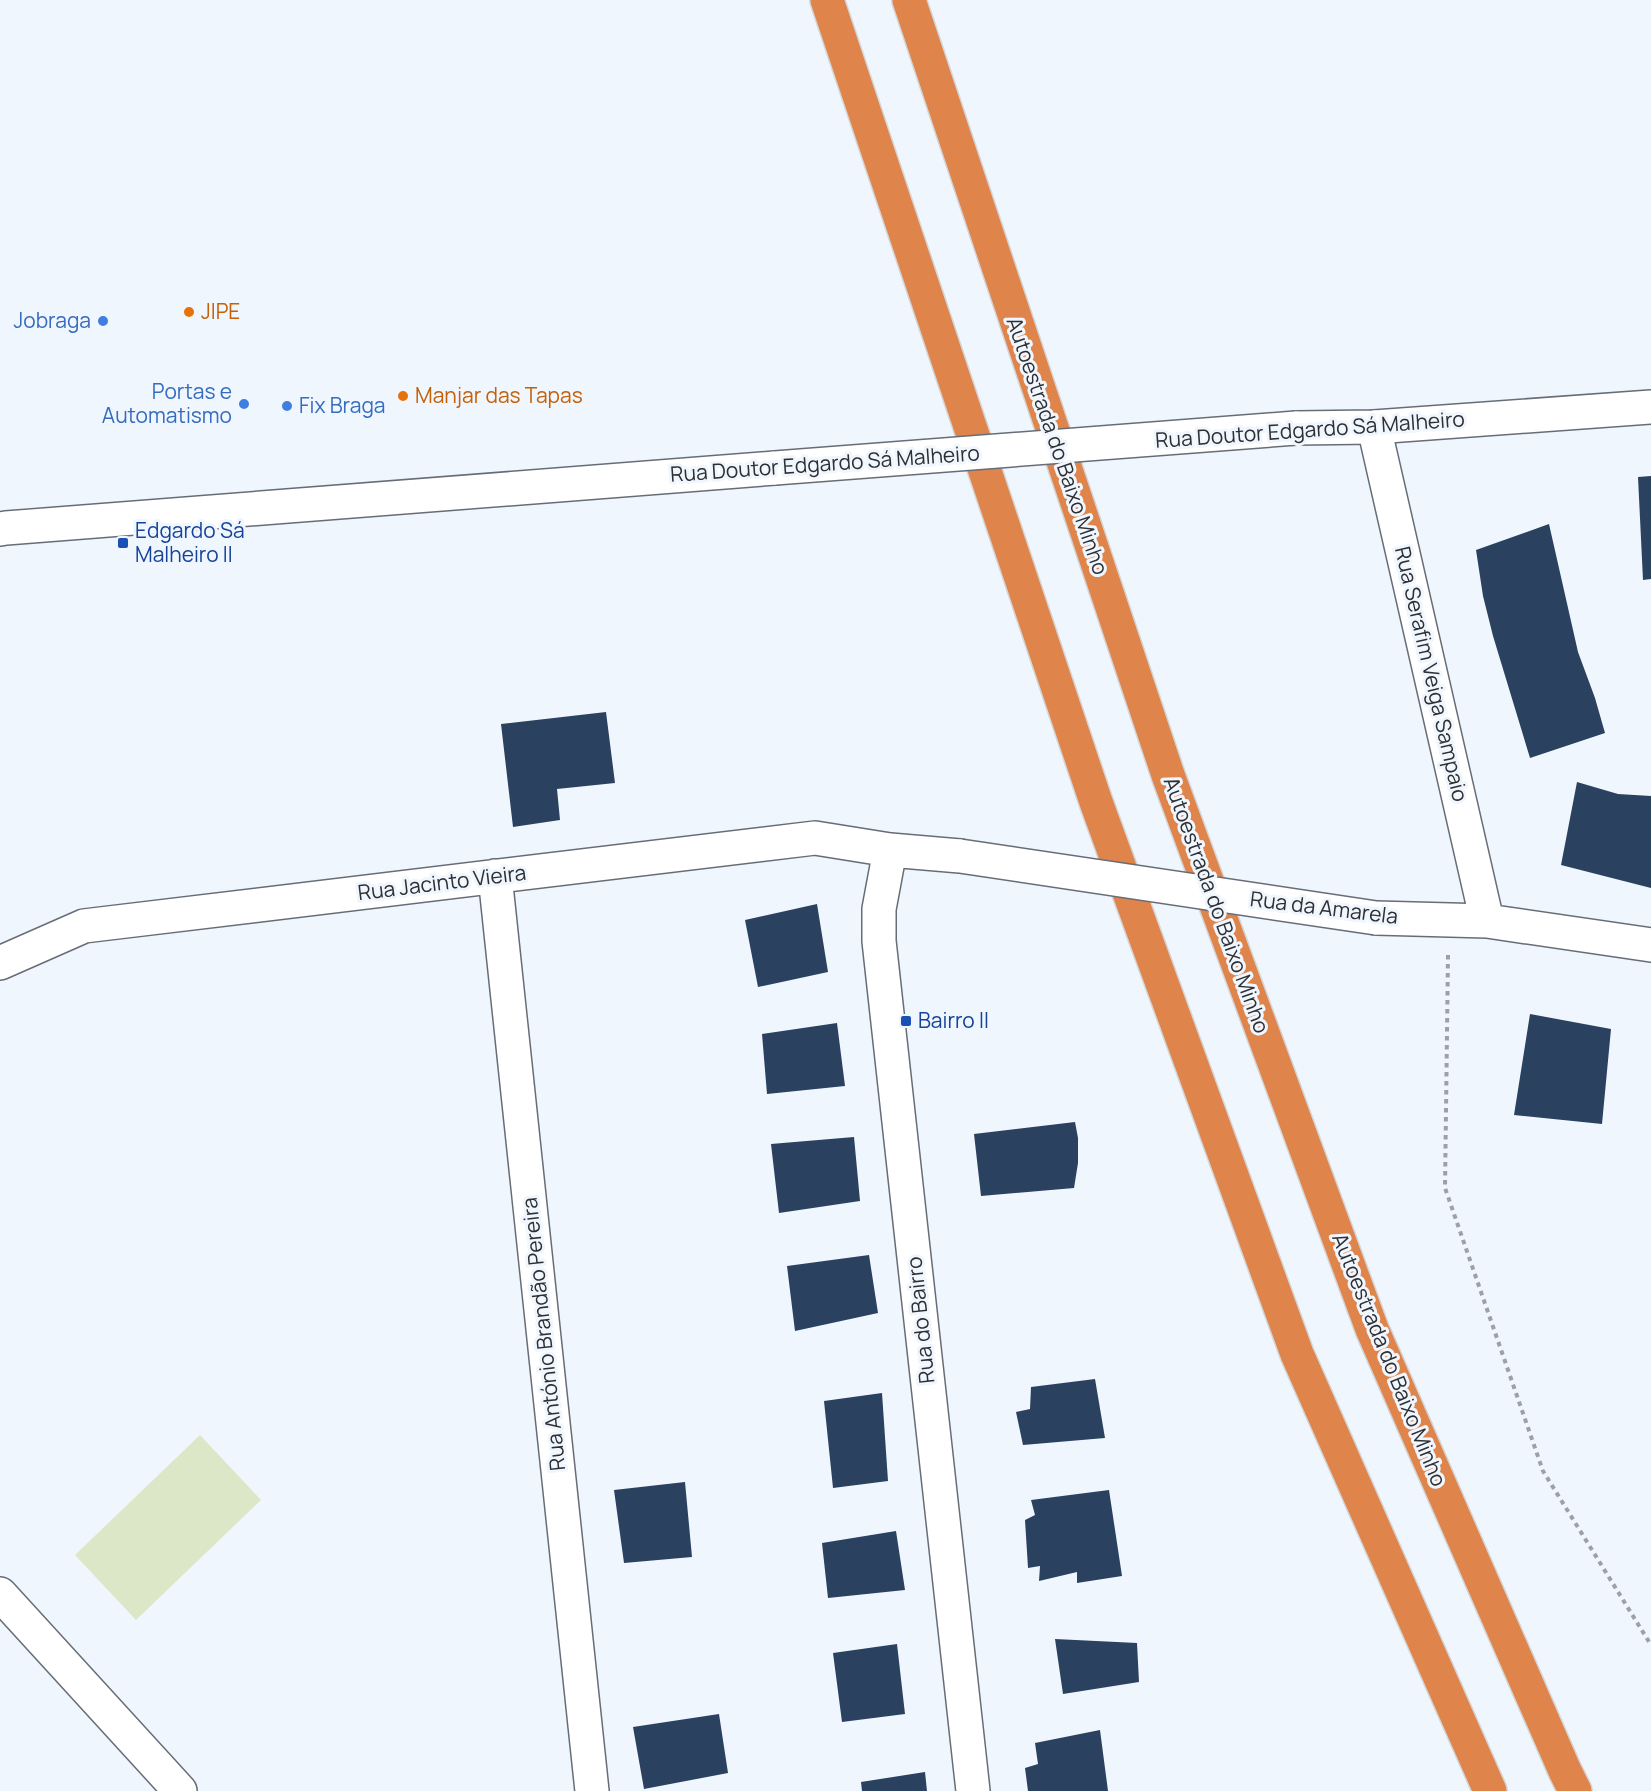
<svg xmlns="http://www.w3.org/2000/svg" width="1651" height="1791" viewBox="0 0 1651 1791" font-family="Manrope,sans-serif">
  <rect width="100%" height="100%" fill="#f0f6fe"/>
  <path fill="#dbe7c6" d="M200 1435 261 1500 136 1620 75 1555Z"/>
  <path fill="#2b4160" d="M1651 476V579L1643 580 1638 477Z
    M1549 524 1578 652 1595 698 1605 733 1530 758 1493 636 1483 596 1476 550Z
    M606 712 615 783 557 789 560 820 513 827 501 724Z
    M1577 782 1618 794 1651 796V888L1561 865Z
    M817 904 828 972 758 987 745 920Z
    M1530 1014 1611 1029 1602 1124 1514 1115Z
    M837 1023 845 1086 767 1094 762 1034Z
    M1075 1122 1078 1138V1163L1074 1188 981 1196 974 1134Z
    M854 1137 860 1201 779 1213 771 1144Z
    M869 1255 878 1313 795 1331 787 1266Z
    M1095 1379 1105 1438 1023 1445 1016 1412 1030 1409 1031 1387Z
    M882 1393 888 1481 833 1488 824 1401Z
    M685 1482 692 1557 624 1563 614 1490Z
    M1109 1490 1122 1576 1077 1583V1572L1039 1581 1040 1566 1028 1568 1025 1520 1035 1515 1031 1500Z
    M896 1531 905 1590 828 1598 822 1543Z
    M1055 1639 1137 1643 1139 1682 1063 1694Z
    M897 1644 905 1714 842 1722 833 1653Z
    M719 1714 728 1773 644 1789 633 1727Z
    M1100 1730 1108 1791H1028L1025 1768 1038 1764 1035 1743Z
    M925 1772 927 1791H862L861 1782Z"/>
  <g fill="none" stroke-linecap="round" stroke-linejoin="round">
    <g stroke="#676d76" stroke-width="36">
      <path id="street" d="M1374 427 1487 921
        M890 850 879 909V941L973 1791
        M495 876 592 1791
        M1376 918 1487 921 1651 945
        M0 963 84 926 815 838 890 850 960 856
        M0 1594 180 1791"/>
    </g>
    <g stroke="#676d76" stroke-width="36">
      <path id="secondary" d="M1296 428 1374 427 1651 407
        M0 529 6 528 775 468"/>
    </g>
    <g stroke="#d5d5d6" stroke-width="36">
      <path id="highway" d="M827 0 1096 802 1297 1354 1490 1791
        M909 0 1168 775 1372 1329 1565 1771 1575 1791"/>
    </g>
    <path stroke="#9da1a7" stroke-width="4" stroke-dasharray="4.5 4.5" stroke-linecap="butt" d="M1448 955 1445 1188 1543 1471 1651 1645"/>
    <use href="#street" stroke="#fff" stroke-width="33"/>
    <use href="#secondary" stroke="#fff" stroke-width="33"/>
    <use href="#highway" stroke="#df844b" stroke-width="33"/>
    <g stroke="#676d76" stroke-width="36" stroke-linecap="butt">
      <path id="street-bridge" d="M960 856 1376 918"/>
    </g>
    <g stroke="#676d76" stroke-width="36" stroke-linecap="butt">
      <path id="secondary-bridge" d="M775 468 1296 428"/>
    </g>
    <use href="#street-bridge" stroke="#fff" stroke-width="33"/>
    <use href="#secondary-bridge" stroke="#fff" stroke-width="33"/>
  </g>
  <g fill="#e8710a" stroke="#f0f6fe" stroke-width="2">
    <circle cx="189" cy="312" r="6"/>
    <circle cx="403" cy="396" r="6"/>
  </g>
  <g fill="#3f7fe0" stroke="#f0f6fe" stroke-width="2">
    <circle cx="103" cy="321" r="6"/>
    <circle cx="244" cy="404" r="6"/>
    <circle cx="287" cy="406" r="6"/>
  </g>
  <g fill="#1a4fb4" stroke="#f0f6fe" stroke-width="2">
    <rect x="117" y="537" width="12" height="12" rx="3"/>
    <rect x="900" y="1015" width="12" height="12" rx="3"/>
  </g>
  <g text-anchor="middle" stroke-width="6" stroke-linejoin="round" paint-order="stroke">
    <g font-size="21" fill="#c56008" stroke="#f0f6fe" text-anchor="start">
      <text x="201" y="319">JIPE</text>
      <text x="415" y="403">Manjar das Tapas</text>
    </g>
    <g font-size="21" fill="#366cbe" stroke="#f0f6fe" text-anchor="end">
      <text x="91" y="328">Jobraga</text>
      <text x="232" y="399">Portas e<tspan x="232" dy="24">Automatismo</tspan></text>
      <text x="299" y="413" text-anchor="start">Fix Braga</text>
    </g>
    <g font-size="21" fill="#2d2f33" stroke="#f0f6fe">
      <text transform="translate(1310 430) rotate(-4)" y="7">Rua Doutor Edgardo Sá Malheiro</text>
      <text transform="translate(1057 446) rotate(71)" y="7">Autoestrada do Baixo Minho</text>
      <text transform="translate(825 464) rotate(-4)" y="7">Rua Doutor Edgardo Sá Malheiro</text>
      <text transform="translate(1431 674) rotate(77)" y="7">Rua Serafim Veiga Sampaio</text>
      <text transform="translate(442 883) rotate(-7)" y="7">Rua Jacinto Vieira</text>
      <text transform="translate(1216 905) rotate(70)" y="7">Autoestrada do Baixo Minho</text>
      <text transform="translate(1324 908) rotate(7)" y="7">Rua da Amarela</text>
      <text transform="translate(921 1320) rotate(-96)" y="7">Rua do Bairro</text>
      <text transform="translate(544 1334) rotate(-96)" y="7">Rua António Brandão Pereira</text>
      <text transform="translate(1389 1360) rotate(68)" y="7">Autoestrada do Baixo Minho</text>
    </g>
    <g font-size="21" fill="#164399" stroke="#f0f6fe" text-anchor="start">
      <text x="135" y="538">Edgardo Sá<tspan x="135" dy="24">Malheiro II</tspan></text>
      <text x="918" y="1028">Bairro II</text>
    </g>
  </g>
</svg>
